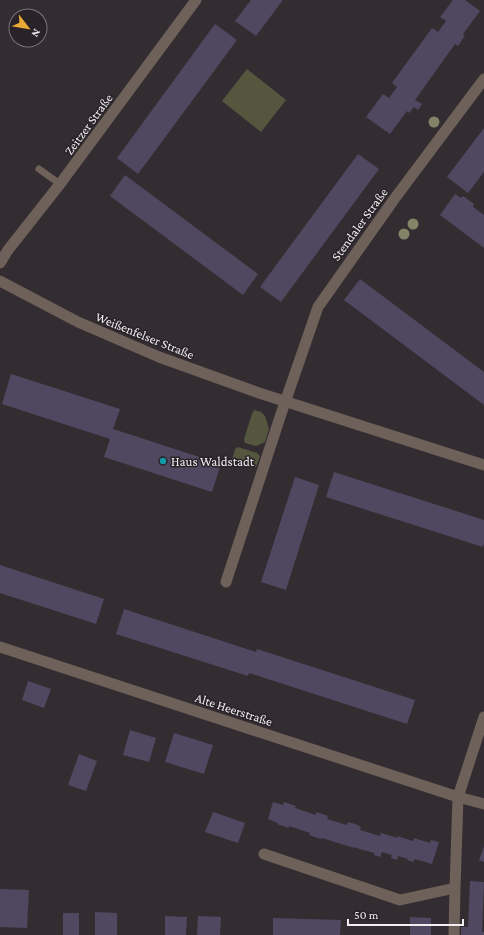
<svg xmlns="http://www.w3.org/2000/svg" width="484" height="935" viewBox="0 0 484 935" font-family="'Crimson Pro',serif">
  <rect width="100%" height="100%" fill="#332d32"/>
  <path fill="#54573d" d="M247 69 286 100 261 132 222 101Z
    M254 410 261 412 265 416 269 429 265 442 256 446 245 443 244 439 252 414Z
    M238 447 257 453 260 456 256 467 232 460 235 449Z"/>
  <path fill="#504860" d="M251 0H283L256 36 235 21Z
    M453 0H465L480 11 463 34 465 35 458 46 455 44 415 100 422 104 418 110 414 107 409 113 407 111 390 134 366 117 383 94 389 98 397 87 392 83 432 28 438 32 446 21 440 17Z
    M215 24 237 40 138 174 117 158Z
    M484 128V172L468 193 447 177Z
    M358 154 379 169 281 302 260 287Z
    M125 175 258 274 243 295 110 196Z
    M455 194 461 198 463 196 474 204 473 207 484 215V248L440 215Z
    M360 279 484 372V405L344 300Z
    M11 374 120 409 113 429 221 464 212 492 104 457 110 439 2 404Z
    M334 472 484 520V543L483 547 326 497Z
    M295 477 319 485 286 590 261 582Z
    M0 565 104 599 96 624 0 593Z
    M124 609 256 652 257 649 415 700 407 724 249 673 248 676 116 634Z
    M28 681 51 689 44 708 22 700Z
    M130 730 156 738 149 762 123 755Z
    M174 733 213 745 204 774 165 762Z
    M79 754 97 761 86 791 68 785Z
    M273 802 283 805 284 802 296 806 295 808 316 815V812L328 816 327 819 347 825 348 822 355 824 361 827 360 830 380 836 381 833 397 838V836L413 841 414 838 430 843 431 840 439 842 432 864 415 859 413 862 407 860 408 859 398 856 397 860 391 858 392 855 382 852 380 857 374 855V853L363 850 354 847V848L322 838 321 839 309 835 310 833 289 826V828L277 824 278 823 268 819Z
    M213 812 245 823 238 843 205 832Z
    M484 846V862L479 860Z
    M470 881 484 882 482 932H484V935H461V927H468Z
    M0 889 29 890 27 928 0 927Z
    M95 912 117 913V935H95Z
    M63 913H79V935H63Z
    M165 916 187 917 186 935H165Z
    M198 916 221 917 220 935H197Z
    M410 917 431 918V935H410Z
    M273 918 341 920 340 935H273Z"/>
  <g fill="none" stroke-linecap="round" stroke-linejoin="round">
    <path stroke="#6d615a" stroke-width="7" d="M39 169 60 184"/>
    <path stroke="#6d615a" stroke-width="11" d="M0 263 8 250 60 184 196 0
      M226 582 281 414 318 307 395 198 484 79
      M0 647 458 797 484 804
      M264 854 400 900 455 888
      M454 935 455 888 458 797 484 717"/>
    <path stroke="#6d615a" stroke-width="11" d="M0 281 78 322 159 357 259 393 484 465"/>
  </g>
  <g fill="#838368">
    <circle cx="434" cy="122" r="5.5"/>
    <circle cx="413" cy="224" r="5.5"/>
    <circle cx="404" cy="234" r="5.5"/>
  </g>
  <circle fill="#0f9aa8" stroke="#292328" stroke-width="1.5" cx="163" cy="461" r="4"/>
  <g text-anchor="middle" stroke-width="3" stroke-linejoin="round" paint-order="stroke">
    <g font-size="13" fill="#f1edf1" stroke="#292328">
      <text transform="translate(88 124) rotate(-54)" y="5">Zeitzer Straße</text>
      <text transform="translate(359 224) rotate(-54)" y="5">Stendaler Straße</text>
      <text transform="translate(145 335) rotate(22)" y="5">Weißenfelser Straße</text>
      <text transform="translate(234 709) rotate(18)" y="5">Alte Heerstraße</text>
    </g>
    <g font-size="13" fill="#f1edf1" stroke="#292328" text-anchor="start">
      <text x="171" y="466">Haus Waldstadt</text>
    </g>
  </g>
  <g transform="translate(28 28) rotate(121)"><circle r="19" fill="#292328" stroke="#797478"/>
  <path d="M0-3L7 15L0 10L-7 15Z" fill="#eaaa38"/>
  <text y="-6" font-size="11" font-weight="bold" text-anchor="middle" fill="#f1edf1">N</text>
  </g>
  <path d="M348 919v6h115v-6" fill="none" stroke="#f1edf1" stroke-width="2"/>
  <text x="354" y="919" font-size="12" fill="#f1edf1" stroke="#292328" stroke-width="3" paint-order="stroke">50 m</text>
</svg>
